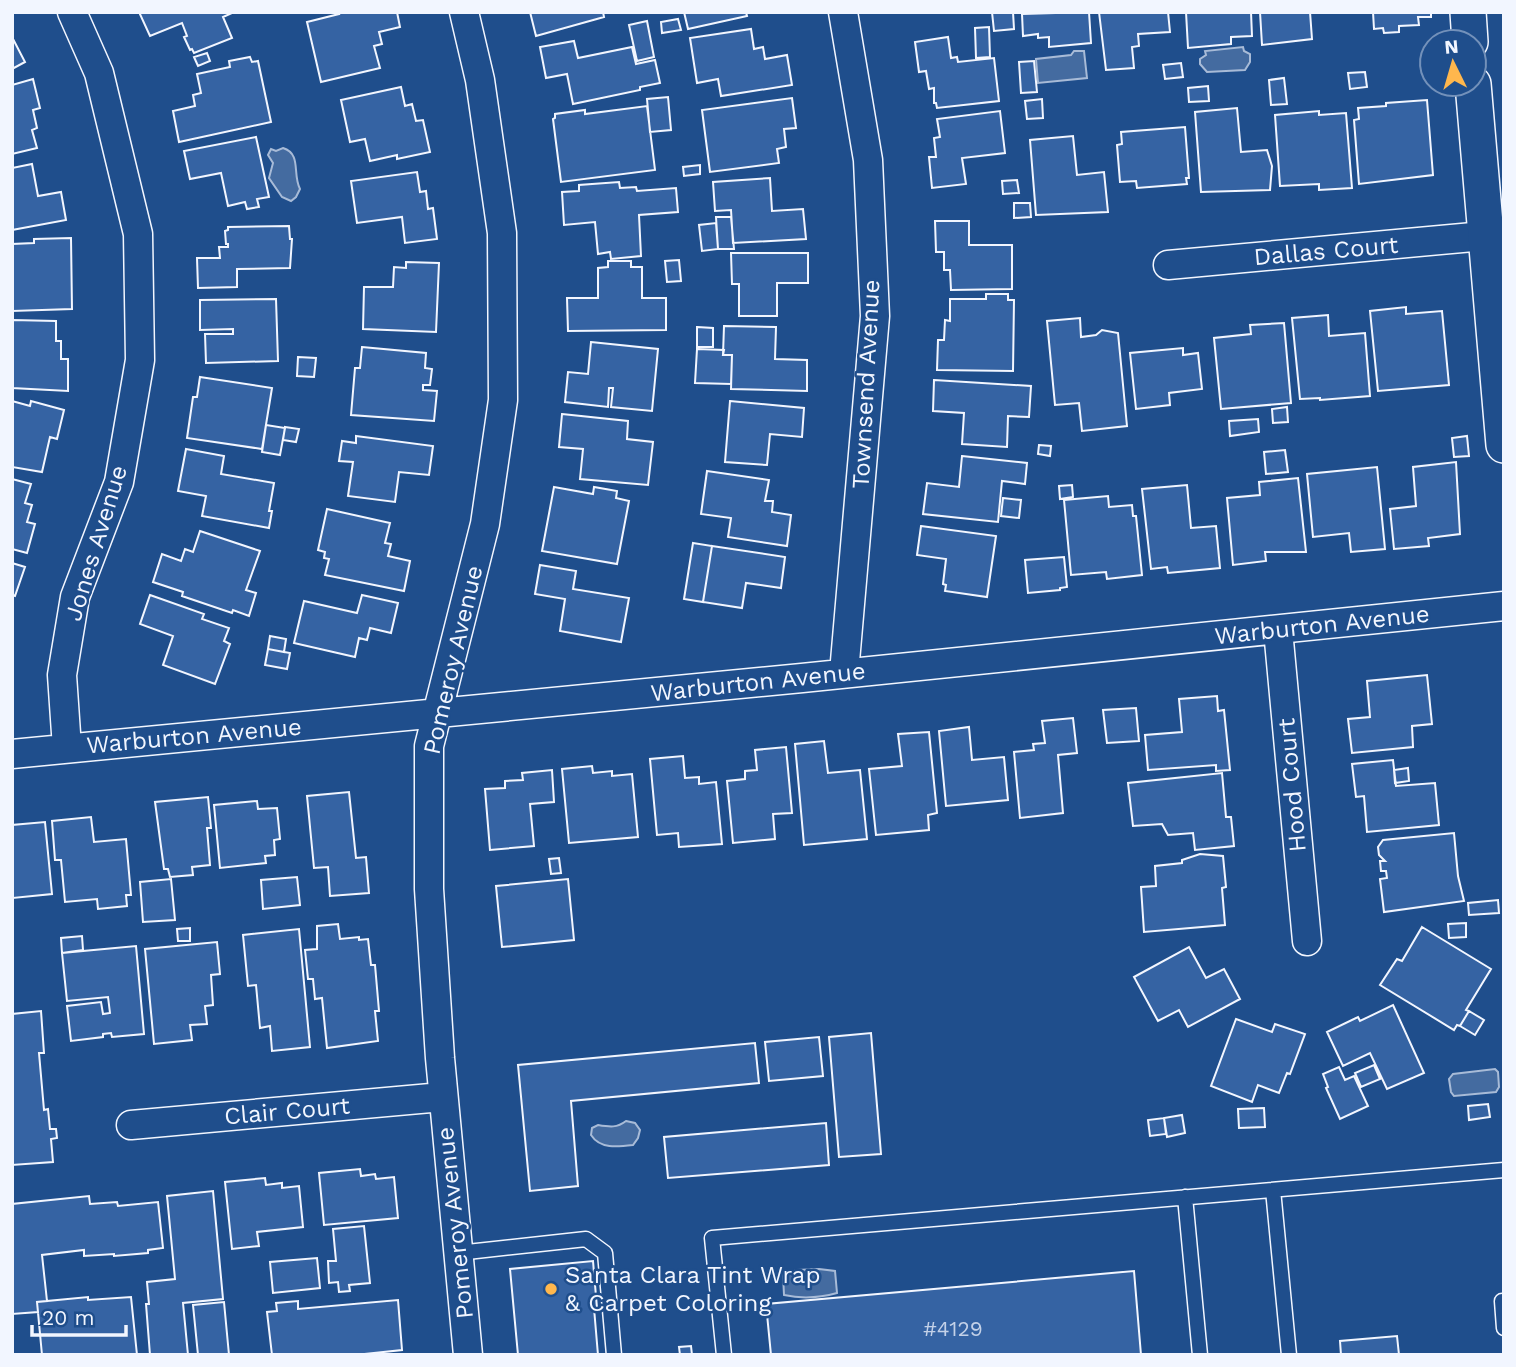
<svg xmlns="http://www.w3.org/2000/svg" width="1516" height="1367" viewBox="0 0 1516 1367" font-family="'Work Sans',sans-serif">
  <rect width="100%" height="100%" fill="#1f4e8c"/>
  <path fill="#446ba0" stroke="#a8bbd7" stroke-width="2" d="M1243 47 1244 51 1250 54V62L1245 70 1207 72 1200 64V59L1206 55 1205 51Z
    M1074 51H1084L1087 78 1038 83 1036 59 1071 55Z
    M283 148C302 154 292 174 300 189L296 197 291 201 282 197 269 178 273 163 268 155 271 149 276 151Z
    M1495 1069 1498 1072 1499 1087 1496 1092 1454 1096 1451 1092 1449 1079 1453 1074Z
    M626 1121 635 1123 640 1130 638 1138 633 1145C617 1147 600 1149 591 1135L592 1128 598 1125C610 1127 617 1128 626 1121Z
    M819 1269 835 1271 837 1293C819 1298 802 1299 784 1295L783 1275 797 1270Z"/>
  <path fill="#3563a3" stroke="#f2f6ff" stroke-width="2" d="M139 12H234L223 17 232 38 194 53 192 49 190 50 184 37 187 36 182 23 150 36Z
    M338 12H397L400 27 379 32 382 44 374 46 380 68 321 82 307 22 339 14Z
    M530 12H603L604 17 536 36Z
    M684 12H746L747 16 688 29Z
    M992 12H1013L1014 29 994 31Z
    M1089 12 1091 43 1049 47V37L1038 38V34L1023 36 1022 14Z
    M1099 12H1168L1170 32 1138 34 1139 46 1132 47 1134 68 1106 70Z
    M1186 12H1251L1252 36 1231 37V44L1188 48Z
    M1260 12H1310L1312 39 1262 45Z
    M1373 12H1431V17H1418L1419 25 1399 26V32L1384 33 1383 28 1374 29Z
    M678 19 681 30 662 33 661 22Z
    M647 21 654 57 637 61 629 25Z
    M989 27 990 57 976 58 975 28Z
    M751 29 754 49 763 47 765 59 787 55 792 85 721 96 718 79 697 83 690 38Z
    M12 37 25 62 12 69Z
    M948 37 951 58 957 57 958 62 994 58 999 101 937 108 936 103H934V88L929 89 926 71 919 72 915 42Z
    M574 41 578 58 632 47 636 64 655 60 660 83 640 87V90L573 104 567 74 546 78 540 47Z
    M207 53 210 61 198 66 194 57Z
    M250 57 252 62 258 61 271 122 179 142 173 111 195 106 193 95 201 93 197 74 230 67 229 61Z
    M1034 61 1037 92 1021 93 1019 62Z
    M1181 63 1183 77 1165 79 1163 65Z
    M1365 72 1367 87 1350 89 1348 73Z
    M1284 78 1287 104 1271 105 1269 80Z
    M33 79 40 108 33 110 37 128 32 130 37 148 12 154V85Z
    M1208 86 1209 101 1189 102 1188 88Z
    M401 87 405 106 412 104 416 121 423 120 430 152 397 159V155L370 161 365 139 350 142 341 100Z
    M668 97 671 130 650 132 647 99Z
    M792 98 796 128 784 129 786 147 777 149 779 163 710 172 702 110Z
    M1042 99 1043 118 1027 119 1025 101Z
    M1427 100 1433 175 1359 184 1354 120 1359 119 1358 108 1386 106V103Z
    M647 106 655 170 561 182 553 119 555 118V114L585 110V114Z
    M1237 108 1241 152 1267 150 1272 166 1270 190 1201 192 1195 112Z
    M1000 111 1005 153 962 158 966 184 932 188 929 157H936L934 138 940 137 937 119Z
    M1319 111V115L1346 113 1352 188 1319 190V184L1280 186 1275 115Z
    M1185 127 1189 178H1186L1187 184 1137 188 1136 181 1120 182 1117 145 1122 144 1121 132Z
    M1073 136 1077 175 1104 172 1108 212 1036 215 1030 140Z
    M256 137 269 197 257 199 259 207 247 209 245 202 228 206 221 173 190 179 184 151Z
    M32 164 38 196 61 192 66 220 12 230V168Z
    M700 165V174L684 176 683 167Z
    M417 172 420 192 426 191 428 209 433 208 437 239 405 243 402 217 357 223 351 181Z
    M770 178 772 211 803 209 806 239 733 243 731 210 715 211 713 182Z
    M1017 180 1019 193 1003 194 1002 181Z
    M619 182 620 188 636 187 637 191 676 188 678 212 639 215 641 256 611 259 610 252 598 254 595 222 564 225 562 192 579 191V185Z
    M1014 203H1030L1031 217 1014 218Z
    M716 217H731L734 249H718Z
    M935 221H969V245H1012V289L951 290 950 270H944V252H936Z
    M716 223 718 249 702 251 699 225Z
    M289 226 290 239H292L290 268 237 269V287L198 288 197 258H220L219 247H228V244H226L225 231 228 230V227Z
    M71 238 72 309 12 311V244L34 243V239Z
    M731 253H808V283H777V316H739V284H732Z
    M679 260 681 281 667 282 665 261Z
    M608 261H631V267H642V298H666V330L568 331 567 298H598V268L608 267Z
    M406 262 439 263 436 332 363 329 364 287H393L394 267 406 268Z
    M986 294H1008V300H1014L1013 371 937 370 938 340H944L945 320 950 321V299H986Z
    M276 299 278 361 206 363 205 334H233V329L200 330V300Z
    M1406 307V314L1442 311 1449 385 1378 391 1370 311Z
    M1328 315 1329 336 1365 333 1370 396 1320 400V398L1300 399 1292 318Z
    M1080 318 1081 337 1096 335 1102 330 1118 333 1127 426 1082 431 1079 403 1055 405 1047 321Z
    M12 320 56 321V341H61V359H68V391L12 388Z
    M1284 323 1291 403 1221 409 1214 338 1251 334 1250 325Z
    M724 326 776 327 775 359 807 360V391L731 389 732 355H723Z
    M697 327 713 328V347H697Z
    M591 342 658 349 652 411 611 407 613 388H609L608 407 565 402 568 372 588 374Z
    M362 347 426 353 425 368 432 369 430 385H423V390L437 391 434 421 351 415 355 368H360Z
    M1183 348V355L1198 353 1202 389 1169 393 1170 405 1136 409 1130 353Z
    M697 349 724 350 723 355H732L731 384 695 383Z
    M298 357 316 358 314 377 297 376Z
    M200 377 272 388 262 449 187 438 193 397H197Z
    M934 380 1031 386 1029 417 1008 416 1007 447 962 444 964 413 933 411Z
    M12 401 30 406 31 401 64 410 57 439 50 437 42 472 12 467Z
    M730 401 804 408 802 437 770 434 767 465 725 462Z
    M1287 407 1288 422 1273 423 1272 409Z
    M562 414 628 421 627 439 653 442 648 485 580 479 583 449 559 447Z
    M1258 419 1259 432 1230 436 1229 421Z
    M266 425 285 428 280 455 262 452Z
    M285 427 299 429 296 442 283 440Z
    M356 436 433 446 429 475 399 472 395 502 348 496 353 462 339 461 342 441 356 443Z
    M1467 436 1469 456 1454 457 1452 438Z
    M1039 445 1051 446 1050 456 1038 454Z
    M186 449 224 456 221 474 274 483 269 511H272L269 528 202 516 206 496 178 491Z
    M1285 450 1288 472 1266 474 1264 452Z
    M962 456 1027 463 1025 484 1002 481 998 522 923 514 927 483 959 487Z
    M1456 462 1460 534 1428 538 1429 546 1394 549 1390 509 1416 506 1413 467Z
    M1377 467 1385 549 1351 552 1349 533 1313 537 1307 474Z
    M707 471 769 480 765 501H773L772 512 791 515 787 546 728 537 731 518 701 514Z
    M1298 478 1306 552H1265L1266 561 1233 565 1227 498 1260 495 1259 482Z
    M12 479 31 484 25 503 32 505 27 522 35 524 27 553 12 549Z
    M1072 485 1073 497 1060 499 1059 486Z
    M1187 485 1191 528 1216 526 1220 568 1168 573 1167 567 1151 569 1142 489Z
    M554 487 593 494 594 487 617 491 616 498 629 501 617 564 542 551Z
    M1108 496 1109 507 1132 505 1133 516H1136L1142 575 1107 579 1106 572 1071 575 1064 500Z
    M1003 498 1021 500 1019 518 1001 516Z
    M327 509 390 523 385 543 391 544 388 556 410 561 404 591 325 575 329 559 324 558 325 552 318 550Z
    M921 526 996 536 987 597 945 591 946 585 943 584 946 559 917 555Z
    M200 531 260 551 246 590 256 593 249 616 233 610 232 613 182 596 183 592 153 582 162 554 181 561 185 549 193 552Z
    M693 543 712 546 703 602 684 599Z
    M712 546 785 557 781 588 746 583 742 608 703 602Z
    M1064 557 1067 587 1060 588V590L1028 593 1025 560Z
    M12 563 25 567 15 596 12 595Z
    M540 565 576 571 573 589 629 598 621 642 560 631 565 599 535 594Z
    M150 595 204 614 202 619 229 628 224 641 230 644 215 684 163 665 173 636 140 624Z
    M362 595 398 603 391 633 370 628 367 640 359 638 355 657 294 643 304 601 357 613Z
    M270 636 286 639 284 652 268 649Z
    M268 649 290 653 287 669 265 665Z
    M1427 675 1432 724 1412 726 1413 747 1352 753 1348 719 1370 717 1367 681Z
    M1217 696 1218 711 1224 710 1230 770 1216 771V765L1148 770 1145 735 1182 732 1179 699Z
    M1136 708 1139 741 1107 743 1103 710Z
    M1073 718 1077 753 1058 755 1063 813 1020 818 1014 752 1034 750 1033 744 1045 743 1042 721Z
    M969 727 972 760 1004 757 1008 800 946 806 939 731Z
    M929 732 937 813 928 815 929 830 876 835 869 769 902 766 898 734Z
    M824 741 828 773 860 770 867 839 804 845 795 744Z
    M786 747 792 813 773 814 775 839 733 843 727 781 745 779V771L757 770 755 750Z
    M683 756 685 778 699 777V784L716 782 722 844 679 847 678 833 657 835 650 759Z
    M1393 760 1396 786 1435 783 1439 825 1367 832 1364 796 1356 797 1352 764Z
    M592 766 593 773 612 771V776L632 774 638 837 569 843 562 769Z
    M1408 768 1409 781 1395 783 1394 770Z
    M552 770 554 802 530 804 534 846 490 850 485 789 505 788V781L523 780 522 773Z
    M1222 773 1226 817H1231L1234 846 1195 850 1193 833 1168 835 1162 824 1133 826 1128 783Z
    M349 792 356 858 366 857 369 893 330 896 328 867 314 868 307 796Z
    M208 797 211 828H207L210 865 192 867 193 875 170 877 168 869H164L155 802Z
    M257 801 258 809 277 808 280 839 274 840 275 855 265 856 266 863 220 868 214 805Z
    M91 817 94 842 126 839 131 895H126L127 906 98 909 97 899 65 902 61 860H55L52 821Z
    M45 822 52 894 13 898 12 825Z
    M1454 833 1458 876 1464 901 1384 912 1380 879 1387 878 1386 871H1381L1380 861H1385L1379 855 1378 847 1383 840Z
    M1200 854 1223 856 1226 887 1222 888 1225 925 1144 932 1141 887 1156 886 1155 866 1182 863V860Z
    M559 858 561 873 551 874 549 859Z
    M297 877 300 905 263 909 261 880Z
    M171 879 175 920 143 922 140 882Z
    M568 879 574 940 502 947 496 886Z
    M1498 900 1499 913 1469 915 1468 903Z
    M1466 923V937L1449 938 1448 924Z
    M338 924 340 939 359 937V940L368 939 371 965H375L379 1011H375L378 1041 327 1048 322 998 315 999 313 979H308L305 950 317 949V926Z
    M1422 927 1491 969 1466 1010 1469 1011 1460 1026 1457 1025 1454 1030 1380 985 1397 959 1402 961Z
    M190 928V941H178L177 929Z
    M299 929 310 1047 272 1051 270 1026 260 1028 256 985 248 986 243 935Z
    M82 936 83 950 62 953 61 938Z
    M217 942 220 974 211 975 213 1005 205 1006 207 1024 190 1025 192 1040 154 1044 145 949Z
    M136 946 144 1034 112 1037 111 1033 103 1034V1037L71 1041 67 1006 101 1002 103 1014 110 1013 108 997 67 1001 62 953Z
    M1189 947 1206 978 1224 969 1240 999 1188 1027 1179 1010 1158 1021 1134 977Z
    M1393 1005 1424 1073 1387 1089 1370 1053 1343 1066 1327 1032 1358 1017 1360 1021Z
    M41 1011 44 1053H39L44 1110 48 1109 50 1129H56L57 1138 51 1139 53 1162 12 1165V1014Z
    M1469 1011 1484 1020 1475 1035 1460 1026Z
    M1236 1019 1272 1032 1275 1024 1305 1034 1290 1074 1287 1073 1279 1093 1258 1085 1252 1102 1211 1086Z
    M871 1033 881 1154 839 1157 829 1037Z
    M819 1037 823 1076 769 1081 765 1042Z
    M755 1043 759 1083 571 1101 578 1186 530 1191 518 1065Z
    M1374 1065 1380 1079 1361 1087 1355 1073Z
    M1339 1067 1345 1080 1354 1076 1368 1106 1340 1119 1326 1088 1328 1087 1323 1074Z
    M1488 1104 1490 1117 1469 1120 1468 1106Z
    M1264 1108 1265 1127 1239 1128 1238 1109Z
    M1182 1115 1185 1133 1167 1137 1164 1118Z
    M1164 1118 1166 1134 1150 1136 1148 1120Z
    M826 1123 829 1165 668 1178 664 1137Z
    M360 1169 361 1176 375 1174 376 1179 394 1177 398 1218 324 1225 319 1173Z
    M265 1178 266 1185 282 1183V1188L299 1186 303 1227 257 1232 259 1246 232 1249 225 1182Z
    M213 1191 223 1299 183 1303 188 1355H150L146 1304H149L147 1282 175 1279 167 1196Z
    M89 1196 90 1204 117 1202 118 1206 158 1202 163 1248 148 1250V1253L114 1256V1254L84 1256V1250L42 1255 47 1301 37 1302 38 1312 12 1314V1204Z
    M364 1226 370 1283 349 1285 350 1291 339 1292 338 1282 329 1283 328 1261H336L333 1229Z
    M317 1258 320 1288 273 1293 270 1262Z
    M593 1261 597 1308H594L598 1355H518L510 1269Z
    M1134 1271 1141 1355H771L766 1304Z
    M88 1297V1300L131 1297 137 1355H42L37 1302Z
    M398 1300 402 1350 355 1355H272L267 1312 277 1311 276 1303 298 1301V1309Z
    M224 1302 229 1355H198L193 1305Z
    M1397 1336 1399 1355H1341L1340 1341Z
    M691 1346 692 1355H680L679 1347Z"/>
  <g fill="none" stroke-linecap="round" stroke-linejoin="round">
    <g stroke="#f2f6ff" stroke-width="17">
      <path id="service" d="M1273 1190 1289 1355
        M1185 1197 1200 1355
        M458 1253 586 1239 605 1253 614 1355
        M1504 1301H1502L1504 1328
        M724 1355 712 1238 1504 1170"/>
    </g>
    <g stroke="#f2f6ff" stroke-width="31">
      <path id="minor" d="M464 12 480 80 502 233 503 400 485 524 429 746V889L440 1058 468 1355
        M843 12 868 160 875 316 844 673
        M1168 265 1484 236
        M1278 630 1307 941
        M67 748 62 675 75 597 119 482 140 360 138 234 99 73 72 12
        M12 754 802 678 1504 606
        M131 1125 442 1097"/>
    </g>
    <g stroke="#f2f6ff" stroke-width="38">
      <path id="tertiary" d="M1468 12 1470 42
        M1473 84 1504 445"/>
    </g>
    <use href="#service" stroke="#1f4e8c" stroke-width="14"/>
    <use href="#minor" stroke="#1f4e8c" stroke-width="28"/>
    <use href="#tertiary" stroke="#1f4e8c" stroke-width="35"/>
  </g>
  <circle fill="#ffb74d" stroke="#1f4e8c" stroke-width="2.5" cx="551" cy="1289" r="7"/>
  <g text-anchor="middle" stroke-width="5" stroke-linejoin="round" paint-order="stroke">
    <g font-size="21" fill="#c3d1e8">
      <text x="953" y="1336">#4129</text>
    </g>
    <g font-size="24" fill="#f2f6ff" stroke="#1f4e8c">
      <text transform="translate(1326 251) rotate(-5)" y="8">Dallas Court</text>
      <text transform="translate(866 384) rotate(-87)" y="8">Townsend Avenue</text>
      <text transform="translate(96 543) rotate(-73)" y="8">Jones Avenue</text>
      <text transform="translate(1322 625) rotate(-6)" y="8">Warburton Avenue</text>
      <text transform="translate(453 660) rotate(-77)" y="8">Pomeroy Avenue</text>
      <text transform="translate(758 682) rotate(-6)" y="8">Warburton Avenue</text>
      <text transform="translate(194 736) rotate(-5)" y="8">Warburton Avenue</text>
      <text transform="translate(1292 785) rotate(-95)" y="8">Hood Court</text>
      <text transform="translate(287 1111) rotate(-5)" y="8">Clair Court</text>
      <text transform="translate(455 1223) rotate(-96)" y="8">Pomeroy Avenue</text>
    </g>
    <g font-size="24" fill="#f2f6ff" stroke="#1f4e8c" text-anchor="start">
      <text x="565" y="1283">Santa Clara Tint Wrap<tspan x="565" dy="28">&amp; Carpet Coloring</tspan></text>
    </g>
  </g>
  <rect width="1516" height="1367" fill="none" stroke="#f2f6ff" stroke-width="28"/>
  <g transform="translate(1453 63) rotate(355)"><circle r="33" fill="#1f4e8c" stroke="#7391ba" stroke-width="2"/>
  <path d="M0-5L12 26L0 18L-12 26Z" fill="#ffb74d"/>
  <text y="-10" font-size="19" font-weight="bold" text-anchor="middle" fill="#f2f6ff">N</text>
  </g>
  <path d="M32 1325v10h94v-10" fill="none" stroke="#f2f6ff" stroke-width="3.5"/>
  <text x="42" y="1325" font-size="21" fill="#f2f6ff" stroke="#1f4e8c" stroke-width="5" paint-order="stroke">20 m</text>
</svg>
